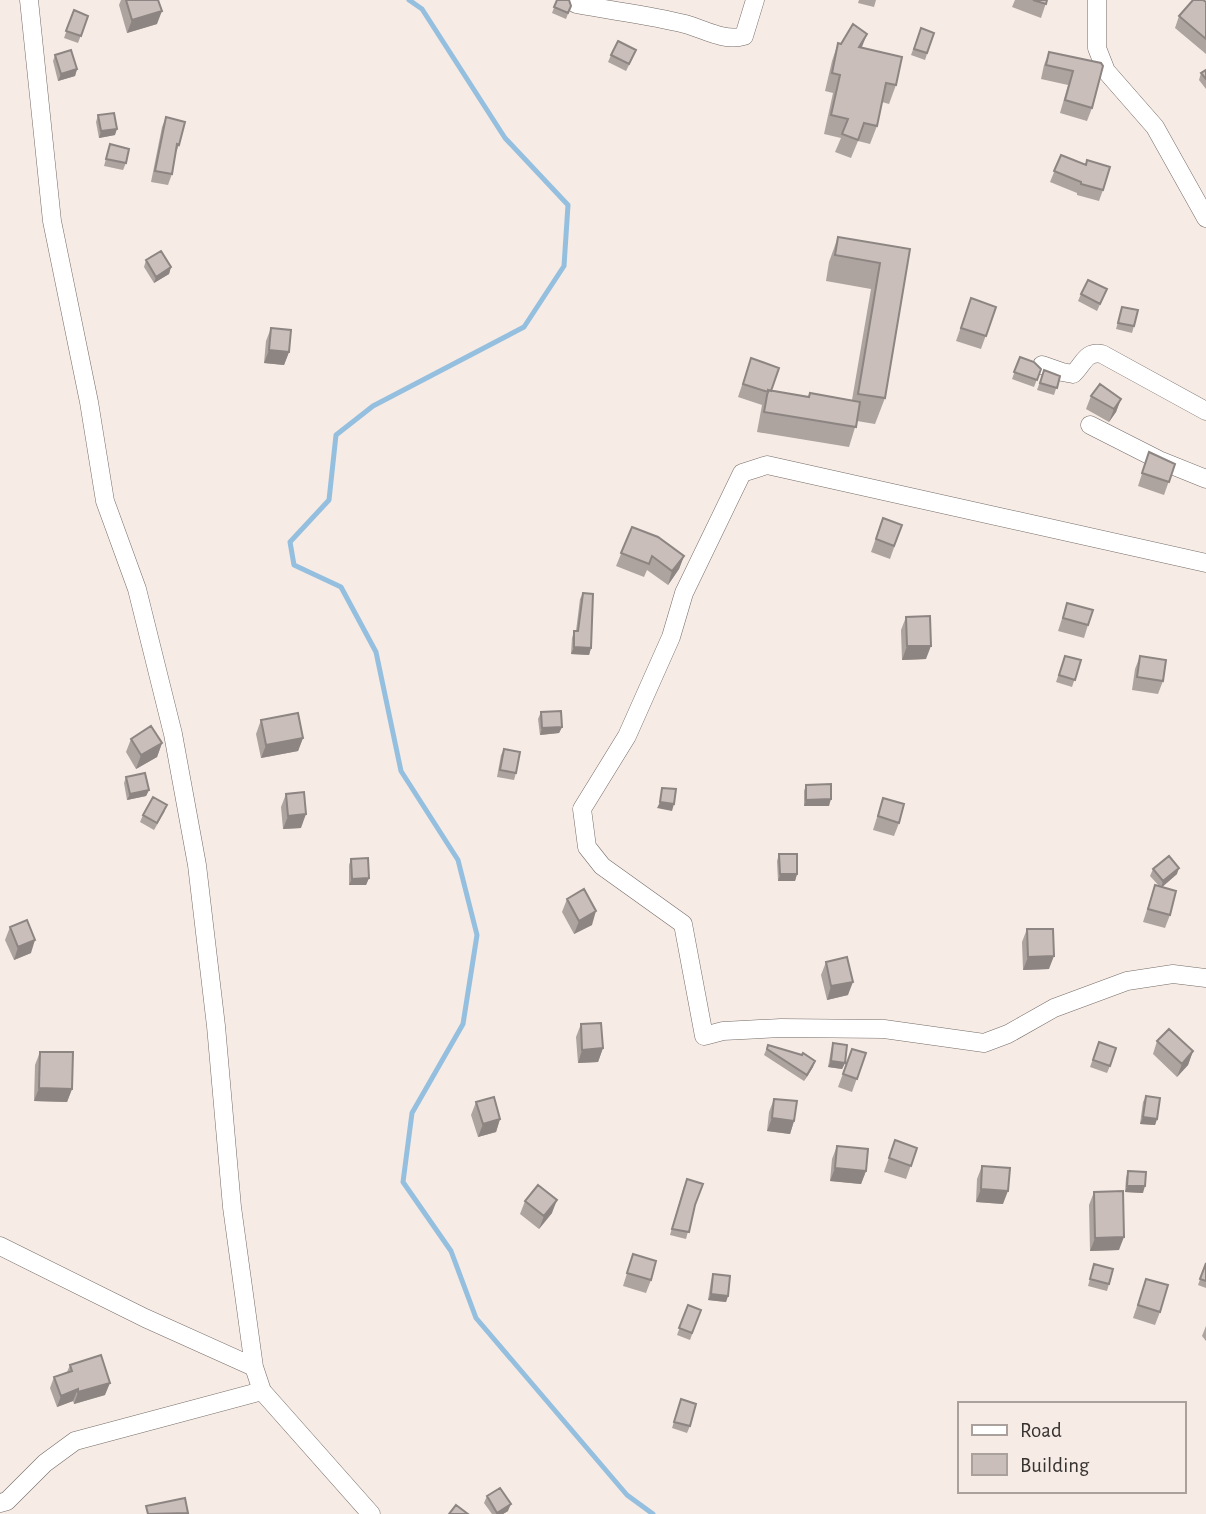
<svg xmlns="http://www.w3.org/2000/svg" width="1206" height="1514" viewBox="0 0 1206 1514" font-family="'Alegreya Sans',sans-serif">
  <rect width="100%" height="100%" fill="#f6ebe5"/>
  <g fill="none" stroke-linecap="round" stroke-linejoin="round">
    <path stroke="#95bfdf" stroke-width="5" d="M409 0 422 9 505 138 568 205 564 266 524 327 373 406 336 435 329 500 290 542 294 565 341 587 376 652 401 771 458 860 477 935 463 1024 412 1113 403 1182 451 1251 476 1318 627 1495 653 1514"/>
    <g stroke="#746b66" stroke-width="19">
      <path id="minor" d="M29 0 52 221 89 402 105 501 137 589 173 734 197 865 216 1026 232 1207 254 1367 262 1391 371 1514
        M1097 0V48L1106 71 1155 127 1206 218
        M576 4C612 11 650 15 685 24 704 29 724 42 744 36L755 0
        M1042 365 1062 372 1073 374C1084 364 1085 351 1102 354L1206 411
        M1090 425 1159 460 1206 479
        M1206 563 767 465 742 473 684 593 671 637 627 736 582 809 587 847 602 866 683 924 704 1036 723 1031 781 1028 884 1029 984 1043 1008 1034 1054 1008 1127 981 1173 974 1206 978
        M0 1246 145 1318 254 1367
        M0 1503 7 1501 45 1463 75 1441 262 1391"/>
    </g>
    <use href="#minor" stroke="#fff" stroke-width="18"/>
  </g>
  <path fill="#ada39f" d="M121 0H158L157 24 127 33 119 5Z
    M557 0 571 6 566 19 552 13Z
    M859 0H876L874 7 858 3Z
    M1015 0H1047L1041 18 1012 7Z
    M1206 2V54L1175 28 1179 16Z
    M74 10 88 16 78 43 64 38Z
    M921 28 934 33 925 60 911 55Z
    M838 43 862 48 896 85 889 104 882 102 877 126 870 144 858 141 851 158 835 152 841 138 824 134 833 93 825 91 832 61Z
    M1049 52 1103 66 1092 108 1087 121 1060 113 1068 85 1041 79 1044 65Z
    M55 55 77 69 75 76 58 81 53 61Z
    M611 55 633 57 626 71 608 62Z
    M1206 70V89L1199 80 1201 73Z
    M98 115 115 135 99 138 96 122Z
    M166 117 179 145 175 155 172 174 168 185 151 182 162 127Z
    M110 144 126 163 123 170 104 166Z
    M1061 155 1103 190 1099 201 1077 195V193L1050 182Z
    M838 237 910 249 885 398 875 424 857 421 849 447 757 432 762 405 738 397 751 358 771 391 808 397 810 393 852 400 871 289 826 281 829 262Z
    M146 260 171 267 169 274 154 283 144 267Z
    M1107 289 1097 311 1078 301 1081 294Z
    M971 298 996 307 981 349 956 341Z
    M1122 307 1134 326 1132 333 1116 329Z
    M271 328 289 352 284 365 264 363 266 341Z
    M1020 357 1041 369 1034 387 1012 379Z
    M1044 370 1060 376 1054 395 1037 390Z
    M1091 396 1121 399 1116 412 1109 422 1086 409Z
    M1149 452 1175 464 1164 495 1138 486Z
    M883 518 902 525 890 559 871 552Z
    M632 527 684 556 679 569 668 585 647 570 644 577 616 566Z
    M583 593 591 648 589 655 571 654 572 638 574 631H576L580 599Z
    M1067 603 1088 625 1084 638 1058 631Z
    M906 617 926 659 902 660 901 630Z
    M1065 656 1081 660 1072 687 1056 682Z
    M1140 656 1163 681 1158 694 1132 690 1135 669Z
    M541 712 562 727 559 733 540 735 538 719Z
    M261 720 303 738 298 751 261 758 256 734Z
    M131 739 162 743 157 757 136 769 126 752Z
    M504 749 516 773 514 780 497 777 501 755Z
    M126 777 149 790 146 796 127 800 124 783Z
    M806 785 829 806H804V791Z
    M286 794 301 828 283 829 281 807Z
    M883 798 899 823 894 836 873 830Z
    M165 811 154 830 140 822 143 815Z
    M779 854 797 874 795 881H778L777 861Z
    M351 859 369 878 366 885H349V865Z
    M1153 869 1177 874 1162 887 1170 915 1165 928 1143 922 1155 885 1160 887 1150 876Z
    M567 899 592 925 574 934 562 912Z
    M10 927 31 953 14 960 5 940Z
    M1027 929 1049 969 1023 970 1022 942Z
    M826 962 848 995 827 1000 821 975Z
    M581 1024 603 1048 598 1062 578 1063 576 1037Z
    M1157 1041 1193 1051 1188 1065 1177 1077 1153 1054Z
    M1099 1042 1110 1066 1107 1073 1090 1067Z
    M833 1043 845 1063 842 1069 828 1067 831 1050Z
    M768 1045 813 1067 804 1081 764 1055Z
    M852 1049 866 1053 852 1092 838 1087Z
    M40 1052 72 1089 67 1102 34 1101 35 1065Z
    M1146 1096 1157 1119 1155 1125 1140 1124 1143 1102Z
    M774 1099 794 1121 790 1134 767 1131 769 1112Z
    M476 1102 500 1119 496 1132 478 1137 471 1115Z
    M895 1140 917 1148 906 1179 884 1172Z
    M837 1146 866 1171 861 1184 830 1181 832 1159Z
    M982 1166 1003 1204 976 1202 977 1179Z
    M1128 1171 1143 1193 1125 1192 1126 1178Z
    M684 1186 695 1206 686 1239 670 1235Z
    M1094 1192 1119 1250 1090 1251 1089 1205Z
    M525 1201 552 1213 539 1229 520 1214Z
    M633 1254 651 1280 646 1293 623 1286Z
    M1206 1263V1288L1198 1285Z
    M1094 1264 1109 1284 1107 1291 1088 1286Z
    M713 1274 728 1296 726 1302 708 1300 711 1281Z
    M1146 1279 1160 1312 1155 1325 1133 1318Z
    M688 1305 701 1310 690 1340 677 1335Z
    M1206 1326V1341L1202 1336Z
    M70 1365 105 1395 74 1404 73 1401 57 1407 50 1388 54 1377 67 1372Z
    M681 1399 690 1426 687 1433 672 1428Z
    M487 1496 508 1511 503 1514H492L484 1503Z"/>
  <path fill="#8d8582" d="M162 11 157 24 127 33 132 20Z
    M867 34 860 52 859 47Z
    M77 69 75 76 58 81 61 74Z
    M117 129 115 135 99 138 101 131Z
    M171 267 169 274 154 283 156 277Z
    M269 350 289 352 284 365 264 363Z
    M1121 399 1116 412 1109 422 1114 409Z
    M684 556 679 569 668 585 672 571Z
    M907 646H931L926 659 902 660Z
    M574 647 591 648 589 655 571 654Z
    M562 727 559 733 540 735 542 728Z
    M303 738 298 751 261 758 266 745Z
    M162 743 157 757 136 769 141 755Z
    M149 790 146 796 127 800 130 794Z
    M831 799 829 806H804L806 800Z
    M660 802 674 804 672 811 657 808Z
    M306 814 301 828 283 829 288 816Z
    M1179 868 1177 874 1161 888 1163 881Z
    M780 874H797L795 881H778Z
    M369 878 366 885H349L352 879Z
    M596 911 592 925 574 934 579 921Z
    M35 940 31 953 14 960 18 947Z
    M1054 956 1049 969 1023 970 1028 957Z
    M853 982 848 995 827 1000 831 986Z
    M603 1048 598 1062 578 1063 582 1050Z
    M1193 1051 1188 1065 1177 1077 1182 1064Z
    M815 1061 813 1067 804 1081 807 1075Z
    M831 1061 845 1063 842 1069 828 1067Z
    M39 1088 72 1089 67 1102 34 1101Z
    M1143 1117 1157 1119 1155 1125 1140 1124Z
    M772 1118 794 1121 790 1134 767 1131Z
    M500 1119 496 1132 478 1137 483 1124Z
    M835 1168 866 1171 861 1184 830 1181Z
    M1127 1186H1145L1143 1193 1125 1192Z
    M981 1189 1008 1191 1003 1204 976 1202Z
    M557 1200 552 1213 539 1229 544 1216Z
    M1124 1237 1119 1250 1090 1251 1095 1238Z
    M711 1294 728 1296 726 1302 708 1300Z
    M110 1383 105 1395 74 1404 78 1392Z
    M78 1389 73 1401 57 1407 61 1396Z
    M511 1504 508 1511 503 1514H497V1513Z"/>
  <path fill="#c9beb9" stroke="#8d8582" stroke-width="2" d="M126 0H158L162 11 132 20Z
    M557 0H569L571 6 568 13 554 7Z
    M1033 0H1047L1046 4Z
    M1193 0H1203L1206 2V39L1179 16Z
    M74 10 88 16 81 36 66 31Z
    M853 24 867 34 859 47 902 57 896 85 886 83 877 126 864 123 858 140 842 134 848 119 831 115 840 75 832 73 838 43 841 44Z
    M921 28 934 33 927 53 914 49Z
    M618 41 636 50 629 64 611 55Z
    M71 50 77 69 61 74 55 55Z
    M1049 52 1101 63 1103 66 1092 108 1065 100 1073 71 1046 65Z
    M1206 70V79L1201 73Z
    M114 113 117 129 101 131 98 115Z
    M166 117 185 122 179 145 177 144 172 174 155 171Z
    M110 144 129 149 126 163 106 159Z
    M1061 155 1086 165 1087 160 1110 167 1103 190 1081 184V182L1054 171Z
    M838 237 910 249 885 398 858 394 880 263 835 255Z
    M161 251 171 267 156 277 146 260Z
    M1088 280 1107 289 1100 304 1081 294Z
    M971 298 996 307 986 336 961 328Z
    M1122 307 1138 310 1134 326 1118 323Z
    M271 328 291 330 289 352 269 350Z
    M1020 357 1034 362 1041 369 1037 380 1014 372Z
    M751 358 779 368 771 391 768 390V392L743 384Z
    M1044 370 1060 376 1057 388 1040 383Z
    M1100 384 1121 399 1114 409 1091 396Z
    M768 390 809 397 810 393 860 402 856 427 764 412Z
    M1149 452 1175 464 1169 482 1142 473Z
    M883 518 902 525 894 546 876 539Z
    M632 527 658 537 684 556 672 571 652 556 649 564 621 553Z
    M583 593 593 594 591 648 574 647V631H578Z
    M1067 603 1093 610 1088 625 1063 618Z
    M930 616 931 646H907L906 617Z
    M1065 656 1081 660 1075 680 1059 675Z
    M1140 656 1166 660 1163 681 1137 677Z
    M561 711 562 727 542 728 541 712Z
    M298 713 303 738 266 745 261 720Z
    M151 726 162 743 141 755 131 739Z
    M504 749 520 752 516 773 500 770Z
    M145 773 149 790 130 794 126 777Z
    M831 784V799L806 800V785Z
    M662 788 676 789 674 804 660 802Z
    M304 792 306 814 288 816 286 794Z
    M153 797 167 805 157 823 143 815Z
    M883 798 904 804 899 823 878 816Z
    M779 854H797V874H780Z
    M1169 856 1179 868 1163 881 1153 869Z
    M368 858 369 878 352 879 351 859Z
    M1155 885 1176 891 1170 915 1148 909Z
    M584 889 596 911 579 921 567 899Z
    M27 920 35 940 18 947 10 927Z
    M1027 929H1053L1054 956 1028 957Z
    M847 957 853 982 831 986 826 962Z
    M601 1023 603 1048 582 1050 581 1024Z
    M1169 1029 1193 1051 1182 1064 1157 1041Z
    M1099 1042 1116 1048 1110 1066 1093 1060Z
    M833 1043 847 1045 845 1063 831 1061Z
    M768 1045 802 1055 803 1053 815 1061 807 1075 767 1049Z
    M852 1049 866 1053 857 1079 843 1074Z
    M40 1052H73L72 1089 39 1088Z
    M1146 1096 1160 1098 1157 1119 1143 1117Z
    M494 1097 500 1119 483 1124 476 1102Z
    M774 1099 797 1101 794 1121 772 1118Z
    M895 1140 917 1148 911 1166 889 1158Z
    M837 1146 868 1149 866 1171 835 1168Z
    M982 1166 1010 1168 1008 1191 981 1189Z
    M1128 1171 1146 1172 1145 1186H1127Z
    M687 1179 703 1184 695 1205 689 1232 672 1229Z
    M538 1185 557 1200 544 1216 525 1201Z
    M1123 1191 1124 1237 1095 1238 1094 1192Z
    M633 1254 656 1261 651 1280 627 1273Z
    M1206 1263V1281L1200 1279Z
    M1094 1264 1113 1269 1109 1284 1090 1279Z
    M713 1274 730 1276 728 1296 711 1294Z
    M1146 1279 1168 1285 1160 1312 1138 1305Z
    M688 1305 701 1310 692 1333 679 1328Z
    M101 1355 110 1383 78 1392V1389L61 1396 54 1377 72 1371 70 1365Z
    M681 1399 696 1404 690 1426 674 1422Z
    M500 1488 511 1504 497 1513 487 1496Z
    M185 1498 188 1513 148 1514 146 1506Z
    M456 1505 468 1514H449Z"/>
  <rect x="958" y="1402" width="228" height="91" fill="#f6ebe5" stroke="#aaa19d" stroke-width="2"/>
  <rect x="972" y="1425" width="35" height="10" fill="#ffffff" stroke="#aaa19d" stroke-width="2"/>
  <text x="1020" y="1437" font-size="21" fill="#373331">Road</text>
  <rect x="972" y="1454" width="35" height="21" fill="#c9beb9" stroke="#aaa19d" stroke-width="2"/>
  <text x="1020" y="1472" font-size="21" fill="#373331">Building</text>
</svg>
